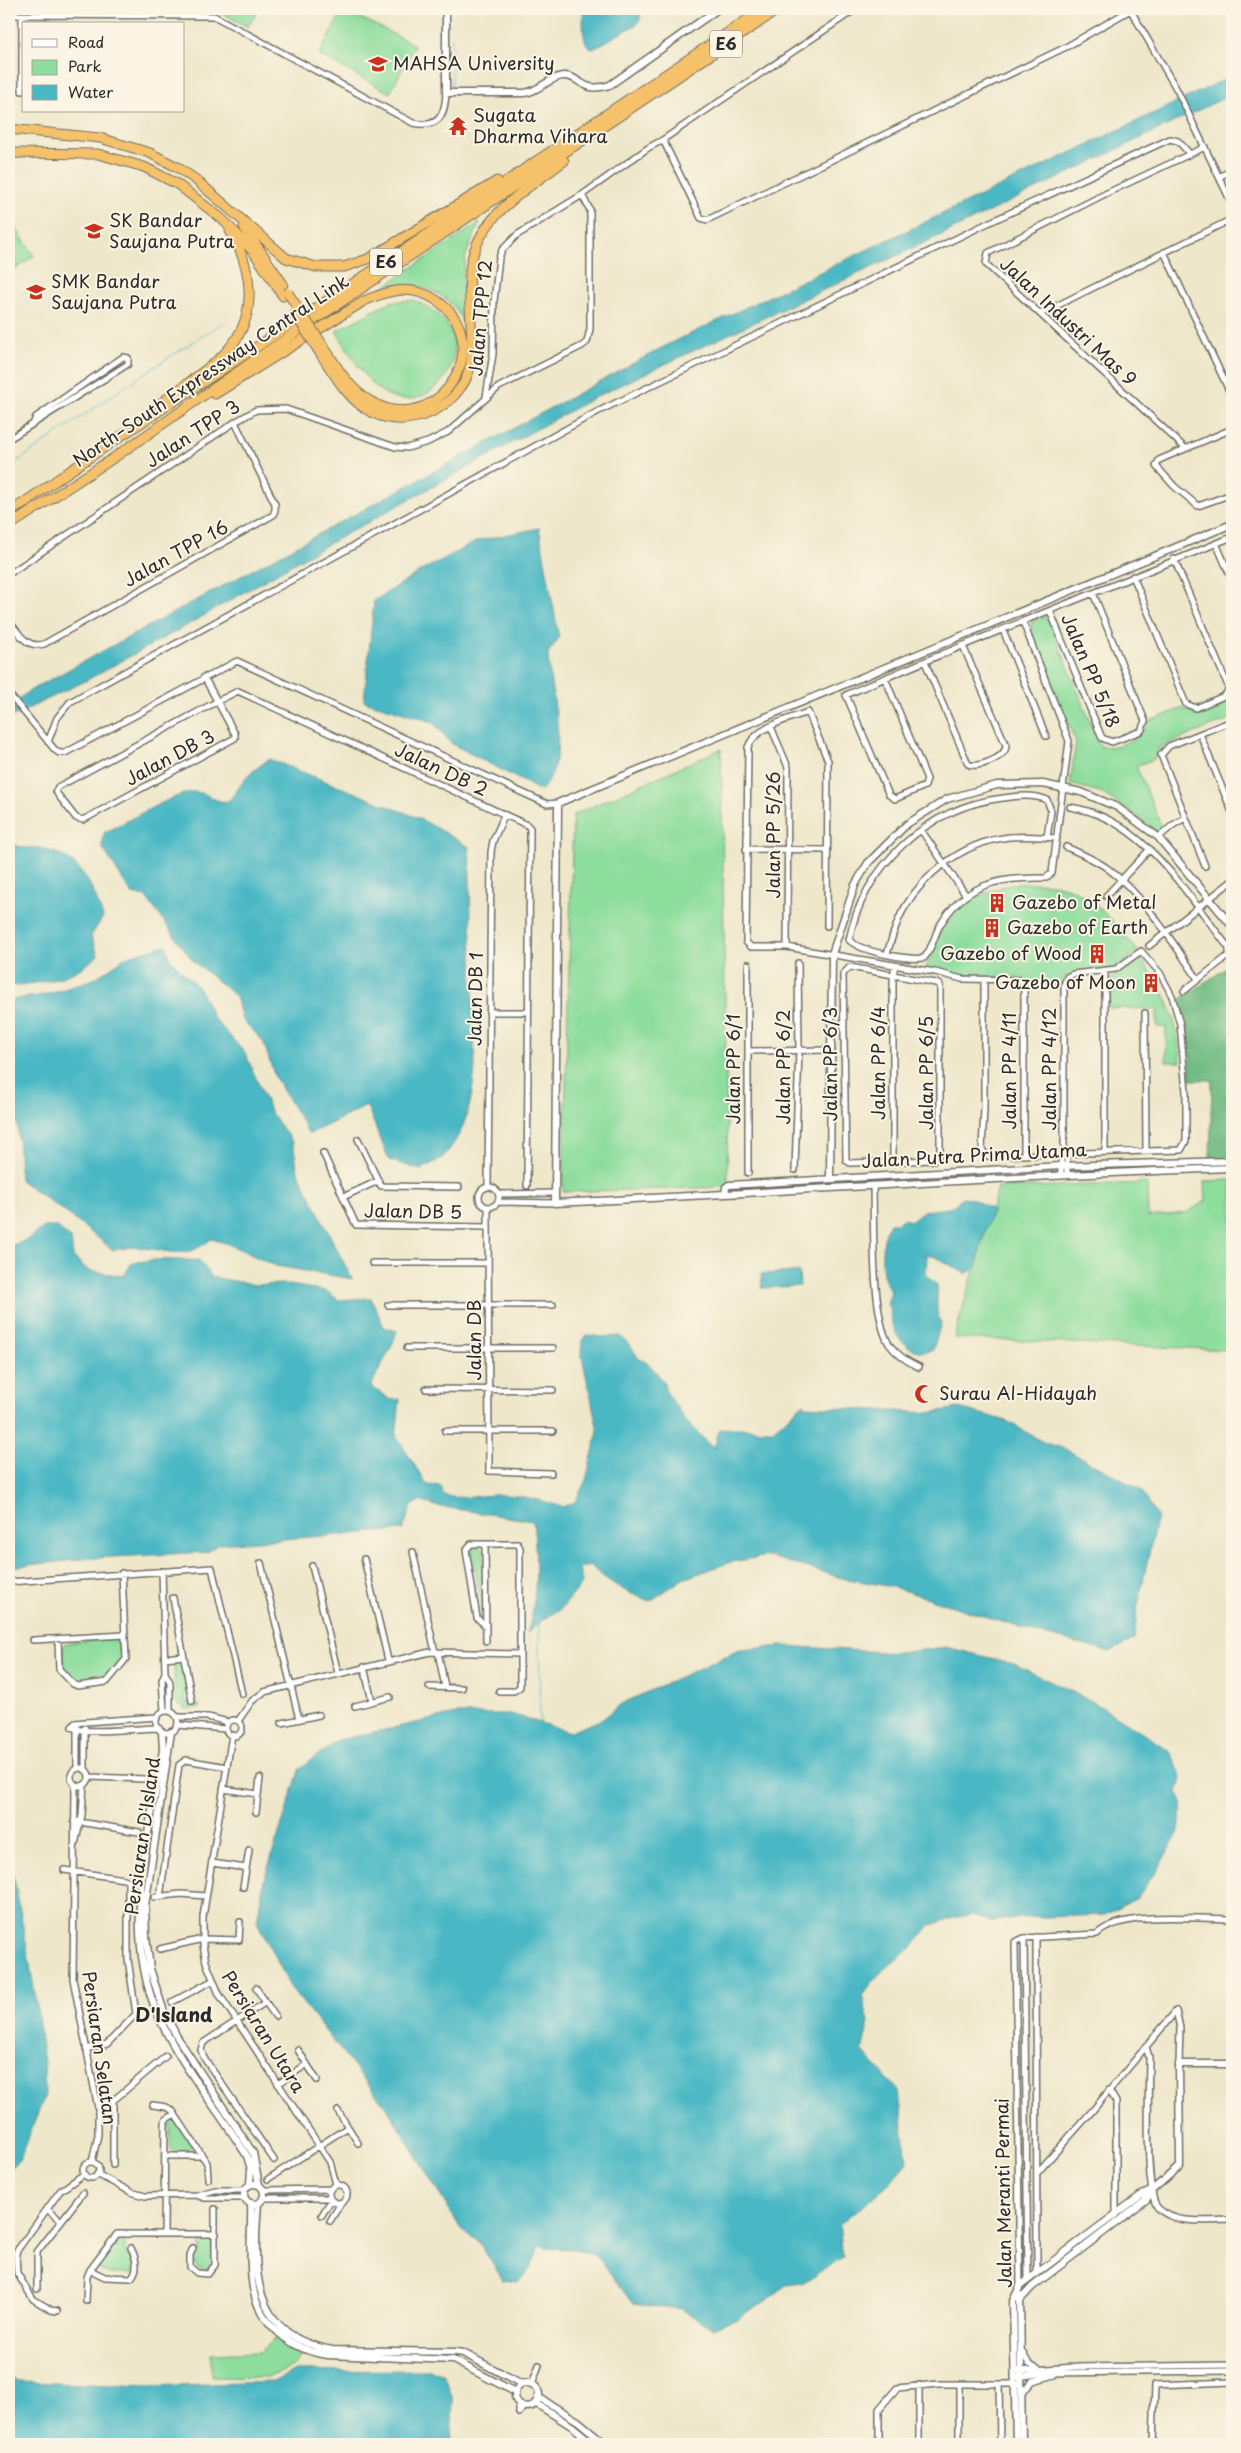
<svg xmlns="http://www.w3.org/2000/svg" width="1241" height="2453" viewBox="0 0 1241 2453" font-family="'Playpen Sans',sans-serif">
  <rect width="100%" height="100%" fill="#fcf5e5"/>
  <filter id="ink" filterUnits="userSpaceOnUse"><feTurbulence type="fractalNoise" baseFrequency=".02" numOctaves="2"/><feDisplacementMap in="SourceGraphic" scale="10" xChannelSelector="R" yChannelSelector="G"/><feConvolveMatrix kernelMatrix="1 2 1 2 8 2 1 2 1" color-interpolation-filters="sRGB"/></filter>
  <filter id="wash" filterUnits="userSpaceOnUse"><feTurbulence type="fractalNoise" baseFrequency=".0096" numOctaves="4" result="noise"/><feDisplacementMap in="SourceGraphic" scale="20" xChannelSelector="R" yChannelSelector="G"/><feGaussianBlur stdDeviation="1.12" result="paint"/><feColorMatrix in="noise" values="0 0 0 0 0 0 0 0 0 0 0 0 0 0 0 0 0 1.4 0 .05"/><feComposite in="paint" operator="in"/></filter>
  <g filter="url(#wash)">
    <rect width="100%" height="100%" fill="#eee7ca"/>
    <path fill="#8ddd9d" stroke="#5c8464" d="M203 9H259L248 27 214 9Z
      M343 9 415 45 390 93 319 55Z
      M9 217 34 256 9 274Z
      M480 222 466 255 463 275 467 335C464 328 462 319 458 313 441 285 409 284 380 289Z
      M414 300C425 306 437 311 445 322 475 359 428 417 386 394 363 381 350 352 336 331L390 302Z
      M1044 617 1049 620 1100 746C1116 750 1143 739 1147 722L1182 708 1193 712 1227 699 1232 688V718L1160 747 1154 759 1136 766 1162 827 1157 832 1127 809 1100 792 1070 784 1076 742 1030 633 1032 621Z
      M721 749 728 1187 563 1192 573 815Z
      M1009 884C1023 884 1038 882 1052 884 1089 887 1115 925 1138 951L1116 968 1065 977 1060 986H1025L1019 978H970L925 969 941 931 964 902Z
      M1140 958C1169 994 1176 1017 1181 1062H1166V1027H1157V1009L1109 1008 1108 981Z
      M1232 1180V1350L954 1338 998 1188 1147 1183 1148 1217 1186 1213 1206 1201 1205 1181Z
      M480 1546 484 1550 483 1610 471 1550 473 1547Z
      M118 1638 122 1641 123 1658 104 1680 79 1682 64 1669 63 1646 66 1643Z
      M178 1661 182 1663 187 1688 184 1698 187 1703 199 1705 200 1708 185 1709 175 1701 174 1666Z
      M171 2119H174L192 2145 189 2152H174L171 2149 169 2121Z
      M125 2237V2251L133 2260 132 2274H110L99 2270 98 2264 117 2239Z
      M201 2238H207C216 2244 214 2263 207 2270L203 2271 194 2265C193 2257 196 2256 200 2251Z
      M277 2338 286 2346 302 2353 295 2366 268 2378 211 2377V2354L260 2352Z"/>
    <path fill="#72bc84" stroke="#4e7458" d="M1232 964V1159L1210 1160 1212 1080H1190L1189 1039 1178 1001Z"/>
    <path fill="#4ab8c4" stroke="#3a7278" d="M583 9H640V20L637 24 593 49C580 45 584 20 583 9Z
      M1232 76V94L939 236 597 396 303 558 193 622 85 681 9 718V706L31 690 669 344Z
      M539 528 559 638 548 653C549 692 566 732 553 771 551 778 545 785 541 791L452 744 433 722 364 701 374 601 421 571 477 541Z
      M269 759 421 819 469 847 475 1067C472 1100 467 1130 444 1156 439 1162 428 1164 421 1170L389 1160 367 1106 309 1134 275 1077 263 1041 242 1020 236 996 193 961 146 897 132 894 102 847 104 833C123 824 179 790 196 792 209 793 216 804 229 801L249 774Z
      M9 842C14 844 21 848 27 848 31 848 34 847 39 848 80 856 90 880 103 917L91 936 98 955C70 981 44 982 9 986Z
      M166 945 170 959 199 988 213 1017 245 1053 271 1113 293 1143 298 1172 352 1279 276 1266 226 1243 211 1239C185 1262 167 1249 136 1247 129 1247 120 1249 113 1250L68 1214 20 1180 18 1128 9 1104V1004L12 1000 49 994 94 979 128 956Z
      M963 1198 972 1199 993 1210 981 1242 977 1267 966 1274 936 1257 927 1255 926 1274 937 1285V1312L941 1323 933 1350C915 1357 896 1341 892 1323 890 1316 892 1311 887 1304L891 1292C878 1274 880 1242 890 1223H897L903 1219 912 1221 924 1211 950 1208Z
      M44 1227H57L71 1239 73 1257 89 1271 124 1276 131 1264C152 1257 176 1261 199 1260L212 1277 256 1285 283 1284 326 1291 339 1300 371 1298 384 1327 397 1331C391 1353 379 1366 371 1387L391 1400 400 1399 396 1436 427 1485 441 1486 443 1495C460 1500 476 1496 494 1495 519 1494 540 1500 563 1507L575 1502 586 1480 598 1431 581 1352 582 1342 587 1335 603 1337 620 1336 630 1345 639 1359 648 1363 656 1372 663 1381 666 1391 685 1420 714 1449 719 1430C731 1425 758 1431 773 1430L804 1403 805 1406 929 1413 959 1408 1007 1421 1043 1442 1065 1449 1141 1490 1157 1516 1137 1609 1134 1639 1110 1652 1037 1633 893 1587 842 1578 767 1556 731 1562 683 1579 650 1601C626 1593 608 1582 590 1565L579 1568 582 1584 562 1608 545 1618 527 1633C538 1601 537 1555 533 1521L436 1506 419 1501 411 1507 403 1530 218 1544 207 1552 95 1558 9 1567V1246L27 1240Z
      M799 1272 800 1286 762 1288 761 1274Z
      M783 1646 898 1653 946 1647 1014 1664 1095 1703 1170 1751 1182 1777 1177 1792 1182 1803 1179 1832 1157 1870 1137 1898 1105 1915 1014 1918 991 1922 974 1915 956 1917 930 1925 913 1946 878 1975 862 1996 869 2022 862 2051 899 2091 907 2162 886 2187 839 2225 843 2257 802 2283 786 2285 769 2299 737 2318 712 2328 681 2309 633 2304 597 2256 575 2249 548 2248 539 2244C536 2258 529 2273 518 2282L503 2280 478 2241 462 2231 387 2108 291 1988 257 1922 264 1880 300 1768 339 1740 456 1714H511L570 1732 603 1719 621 1704 739 1650Z
      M9 1849 36 1999 44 2064 45 2095 20 2159 9 2169Z
      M429 2370 443 2373 453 2400 451 2444H9V2377L18 2382 150 2386 273 2382 295 2371Z"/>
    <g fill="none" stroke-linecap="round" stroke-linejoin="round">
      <path stroke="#4ab8c4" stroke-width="1" d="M451 9V10
        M452 38V87L455 90
        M531 88 576 62
        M9 467 148 371 224 322
        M539 1623 540 1723"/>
    </g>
  </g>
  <g filter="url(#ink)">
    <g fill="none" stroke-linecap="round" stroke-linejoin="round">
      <g stroke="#6f6d63" stroke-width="8">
        <path id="minor" d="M1130 9 1177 90 1232 204
          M9 15 214 16 413 123C438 128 445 117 446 93
          M22 16V91
          M661 141 856 9
          M1219 177 1232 170
          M1164 252 1232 397
          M1040 314 1232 219
          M486 397 493 354 494 301 499 258 502 250 517 235 582 195 648 148 659 142H664L701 218 707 220 1066 47 1132 9
          M1232 429 1159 460 1156 466 1174 486 1198 506 1232 494
          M9 439 128 364V358L123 357 36 417 34 422
          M1185 448 986 264 988 253 1107 193 1205 147
          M1216 543 1232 580
          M9 574 235 422 256 410 286 409 395 447 407 448 428 442 448 432 499 387 582 346 587 342 590 329V210L582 195
          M1133 576 1186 704 1196 708 1224 696 1228 691V686L1174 559
          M1050 611 1102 738 1112 742 1141 731 1145 721 1093 593
          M9 621C19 633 26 649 44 644L273 515 275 510V504L235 422
          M1023 622 1069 741 1052 873 1046 878C1000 877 964 883 939 927 934 937 932 949 924 958 907 960 861 952 849 940 864 866 927 807 1003 798 1017 796 1034 794 1047 800L1051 811 1047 837
          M1003 630 1046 736
          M925 662 968 764C976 769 1007 758 1006 745L963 646
          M204 677 235 734V738L83 820 76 818 58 795 56 791 58 787 218 701 238 691 527 825 530 828 527 1186
          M885 678 927 779 925 786 895 799 889 795 846 695C973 639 1104 590 1232 537
          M9 694 55 750 59 753H65L237 661 547 804 558 803
          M771 727 788 767 787 947
          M1200 734 1232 812
          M48 742 57 718 70 702 597 412 988 223 1170 139 1178 141 1190 154
          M1070 807C1144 818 1186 894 1229 948V955L1184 991
          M921 830 965 894
          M1159 837 1173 825 1185 818
          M1066 847C1080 853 1094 859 1107 868 1144 895 1172 942 1198 979
          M746 849 827 850
          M1205 866 1161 755 1169 746 1232 721
          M1106 896 1150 849
          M827 926 828 761 808 712C790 719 755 727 748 747L746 942 751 947H787L935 972 962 979 1021 980 1024 986V1155
          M1149 946 1232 881
          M887 954C892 938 896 921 905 907 925 873 963 844 1003 838 1021 835 1039 837 1057 838
          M748 964V1173
          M850 967 936 983 940 985V1150L938 1157 934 1160 850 1163 846 1160 843 974Z
          M1105 971V1152
          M984 980V1108L982 1150 988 1156 1181 1150 1186 1141V1092L1180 1024 1172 996 1160 973 1141 951 1116 969 1073 974 1067 977 1064 985V1153
          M489 1012H528
          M1145 1013 1146 1151
          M748 1051 832 1050
          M358 1139 381 1186 459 1187
          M323 1153 356 1225 488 1227
          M1061 1153V1174
          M1067 1153V1174
          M893 1161V976L895 965
          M795 1170 799 1050 798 963
          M873 1185C874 1221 871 1315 889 1344 896 1354 908 1362 919 1367
          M488 1186 491 852 493 841 504 816
          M479 1197a10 10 0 1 1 20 0a10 10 0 1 1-20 0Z
          M499 1194 555 1193
          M343 1197 378 1181
          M498 1202 555 1203
          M488 1207 489 1471 551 1473
          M372 1263H488
          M388 1305H553
          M407 1348H553
          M426 1389 553 1390
          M445 1431H553
          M485 1544 486 1641
          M413 1552 435 1652
          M364 1559 388 1660
          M261 1563 299 1719
          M312 1566 338 1673
          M162 1571 165 1673 162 1680 164 1711
          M9 1582 212 1568 242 1694
          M173 1598 192 1701
          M486 1626 477 1618 466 1550 471 1544H518L520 1548V1687L514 1691H499
          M33 1640 125 1635
          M58 1640 59 1669 73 1684 78 1686 107 1682 126 1659 122 1573
          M438 1652 445 1687
          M165 1658 183 1656
          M364 1667 372 1701
          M165 1673 170 1682V1711
          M429 1687 462 1688
          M355 1706 390 1697
          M156 1722a11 11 0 1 1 22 0a11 11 0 1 1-22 0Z
          M177 1717H208L228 1722
          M226 1728a8 8 0 1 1 16 0a8 8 0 1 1-16 0Z
          M238 1721 252 1701 264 1692 430 1652 520 1654
          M282 1723 319 1715
          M178 1725 226 1729
          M72 1727C83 1735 142 1728 159 1728
          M72 1727 75 1723 85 1722 157 1717
          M232 1735 203 1917V1945L206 1962 219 1994 330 2162 336 2184
          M71 1777a9 9 0 1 1 18 0a9 9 0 1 1-18 0Z
          M77 1769V1726
          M85 1770V1728
          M89 1777 146 1779
          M75 1786 73 1979 98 2108V2135L92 2162
          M223 1789 258 1794
          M256 1812 260 1778
          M74 1821 139 1832
          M75 1844 82 1815 84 1785
          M212 1863 246 1868
          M64 1870 124 1879 128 1881V1959L136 2014 107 2044 86 2049
          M243 1887 249 1850
          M155 1897 181 1894 206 1896
          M160 1897 179 1765 186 1760 227 1767
          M1036 1937 1037 2274
          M1024 1938 1028 2280
          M160 1949 203 1939 239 1940 240 1922
          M256 1988 275 2016
          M172 2002 212 1981
          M266 2002 203 2043 201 2050 204 2058 274 2160
          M1146 2047 1149 2057C1149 2084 1144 2194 1158 2208 1176 2226 1210 2220 1232 2220
          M298 2050 317 2080
          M278 2084 307 2064
          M1109 2090 1116 2102V2214
          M113 2100V2165
          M97 2102 115 2099 166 2056
          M153 2105 166 2107 172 2110 207 2163 208 2179
          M338 2111 358 2143
          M166 2156H202
          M83 2170a8 8 0 1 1 16 0a8 8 0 1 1-16 0Z
          M1037 2173 1093 2110 1176 2011 1180 2028 1179 2064
          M97 2174 131 2192 145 2196 196 2195 215 2190H245
          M268 2179 348 2127
          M329 2194a9 9 0 1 1 18 0a9 9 0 1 1-18 0Z
          M263 2190 330 2189
          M196 2195 204 2198H245
          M263 2198H330
          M47 2209 61 2221
          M322 2215 331 2200
          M330 2221 341 2203
          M164 2234 165 2122 166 2119 175 2114
          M193 2248 190 2255V2267L197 2273 208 2274 215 2265V2209
          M90 2270 105 2277 131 2278C139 2270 136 2258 131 2248
          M1020 2286 1015 1942 1024 1938 1097 1934C1123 1910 1197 1919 1232 1919
          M37 2289V2252L83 2193
          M86 2301 87 2277 90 2270 117 2234H216
          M57 2311 51 2310 33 2299 17 2273 16 2252 60 2191 84 2174
          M1021 2350 1029 2364 1038 2368
          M1018 2371 1074 2367 1232 2365
          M1018 2377 1046 2373 1232 2371
          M532 2384 539 2365
          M999 2384 1000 2444
          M919 2385V2444
          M1022 2393 1033 2381 1055 2375
          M519 2404V2413
          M519 2413 524 2406
          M879 2444V2409L897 2388 939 2384H1018
          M959 2444V2384
          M1153 2444 1155 2385 1232 2382"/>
      </g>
      <g stroke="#6f6d63" stroke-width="9">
        <path id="tertiary" d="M446 9V93H524C539 92 549 77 563 76 581 75 580 94 610 85L718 9
          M1232 524 558 803 555 1203C781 1192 1006 1176 1232 1168
          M830 1178 832 954 855 885 868 863 907 824 947 799 997 785 1043 784 1081 792 1117 807 1158 837 1232 926
          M725 1194 726 1187 729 1185 1061 1166 1232 1161
          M162 1732 163 1750C149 1835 121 1931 158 2015 180 2065 218 2109 247 2156L251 2169 250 2184
          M171 1732 145 1906 146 1936 150 1969 164 2012 177 2037 253 2153 259 2185
          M244 2194a10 10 0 1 1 20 0a10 10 0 1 1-20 0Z
          M251 2203C252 2231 248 2260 253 2288 259 2324 292 2350 327 2355L453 2360 515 2392
          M258 2203C253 2270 250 2336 332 2350L456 2352 463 2353 522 2384
          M1020 2295 1022 2444
          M1021 2299 1032 2287 1147 2199 1151 2191
          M515 2395a12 12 0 1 1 24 0a12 12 0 1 1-24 0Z
          M538 2397 578 2421 606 2444
          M535 2403 573 2427 594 2444
          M1016 2444 1013 2301 1020 2286 1140 2196 1151 2191 1180 2166 1179 2064H1232"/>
      </g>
      <g stroke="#6f6d63" stroke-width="11">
        <path id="motorway" d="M9 129 100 138 150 153 177 167 196 180 286 258 316 267H344L368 259 497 181
          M9 153 98 154 144 167 177 184 222 219 253 251 283 296
          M244 227 283 284
          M322 356C334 374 345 394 363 407 395 430 440 418 461 387 469 377 471 364 472 351 472 325 468 297 470 271 475 217 525 191 564 161
          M215 394 364 301C389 290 412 284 436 300 501 343 436 442 370 401 351 390 339 371 328 353
          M160 404C180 388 202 374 221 357 259 322 255 272 230 231
          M9 513 109 444 410 246 763 9
          M9 526 115 457 259 357 779 9"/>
      </g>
      <use href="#minor" stroke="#fff" stroke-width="5"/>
      <use href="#tertiary" stroke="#fff" stroke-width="6"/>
      <use href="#motorway" stroke="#f5c16b" stroke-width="9"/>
      <g stroke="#6f6d63" stroke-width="11" stroke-linecap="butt">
        <path id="motorway-bridge" d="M288 293 328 353
          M294 312 322 356"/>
      </g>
      <use href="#motorway-bridge" stroke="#f5c16b" stroke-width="9"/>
    </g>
  </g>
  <defs>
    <g id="university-bare" transform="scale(1.5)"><path d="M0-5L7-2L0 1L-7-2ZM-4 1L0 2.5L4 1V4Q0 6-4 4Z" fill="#c8321e" stroke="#fcf5e5" stroke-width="2.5" paint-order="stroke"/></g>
    <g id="temple-bare" transform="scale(1.5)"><path d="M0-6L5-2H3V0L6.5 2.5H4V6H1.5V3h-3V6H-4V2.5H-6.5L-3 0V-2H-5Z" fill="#c8321e" stroke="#fcf5e5" stroke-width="2.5" paint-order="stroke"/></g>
    <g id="school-bare" transform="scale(1.5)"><path d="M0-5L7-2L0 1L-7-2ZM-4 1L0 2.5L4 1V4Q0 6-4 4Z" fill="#c8321e" stroke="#fcf5e5" stroke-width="2.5" paint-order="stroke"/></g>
    <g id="building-bare" transform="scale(1.5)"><path d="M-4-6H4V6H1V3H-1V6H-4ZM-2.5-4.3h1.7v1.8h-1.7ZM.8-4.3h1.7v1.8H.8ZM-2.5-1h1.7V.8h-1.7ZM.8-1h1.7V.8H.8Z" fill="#c8321e" stroke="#fcf5e5" stroke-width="2.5" paint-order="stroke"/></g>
    <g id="mosque-bare" transform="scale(1.5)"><path d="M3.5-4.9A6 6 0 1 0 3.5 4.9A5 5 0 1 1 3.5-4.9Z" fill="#c8321e" stroke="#fcf5e5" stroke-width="2.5" paint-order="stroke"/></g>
  </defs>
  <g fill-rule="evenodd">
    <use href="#university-bare" x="378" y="64"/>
    <use href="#temple-bare" x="458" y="126"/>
    <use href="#school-bare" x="94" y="231"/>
    <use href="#school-bare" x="36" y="292"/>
    <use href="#building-bare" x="997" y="903"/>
    <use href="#building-bare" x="992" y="928"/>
    <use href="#building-bare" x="1097" y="954"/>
    <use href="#building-bare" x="1151" y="983"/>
    <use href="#mosque-bare" x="924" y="1394"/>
  </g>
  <g text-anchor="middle" stroke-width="4" stroke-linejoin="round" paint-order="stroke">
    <g fill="#fcf5e5" stroke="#6a6863" stroke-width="1">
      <rect x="710" y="30.5" width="32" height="27" rx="4"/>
      <rect x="370" y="248.5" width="32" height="27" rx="4"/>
    </g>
    <g font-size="16" font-weight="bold" fill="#2b2b2b">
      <text x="726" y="50">E6</text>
      <text x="386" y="268">E6</text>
    </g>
    <g font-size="18" fill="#2b2b2b" stroke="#fcf5e5" text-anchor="start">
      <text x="393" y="70">MAHSA University</text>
      <text x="473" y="122">Sugata<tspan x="473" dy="21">Dharma Vihara</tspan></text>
      <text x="109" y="227">SK Bandar<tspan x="109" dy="21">Saujana Putra</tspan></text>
      <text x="51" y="288">SMK Bandar<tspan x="51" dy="21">Saujana Putra</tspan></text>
      <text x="1012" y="909">Gazebo of Metal</text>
      <text x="1007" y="934">Gazebo of Earth</text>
      <text x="1082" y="960" text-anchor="end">Gazebo of Wood</text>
      <text x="1136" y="989" text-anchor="end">Gazebo of Moon</text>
      <text x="939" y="1400">Surau Al-Hidayah</text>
    </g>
    <g font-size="18" fill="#2b2b2b" stroke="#fcf5e5">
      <text transform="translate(481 318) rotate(-85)" y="6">Jalan TPP 12</text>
      <text transform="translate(1068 322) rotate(43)" y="6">Jalan Industri Mas 9</text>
      <text transform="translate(211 371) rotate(-34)" y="6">North–South Expressway Central Link</text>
      <text transform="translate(193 434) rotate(-33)" y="6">Jalan TPP 3</text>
      <text transform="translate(176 554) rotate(-29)" y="6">Jalan TPP 16</text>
      <text transform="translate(1090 671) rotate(67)" y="6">Jalan PP 5/18</text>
      <text transform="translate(170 758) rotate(-28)" y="6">Jalan DB 3</text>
      <text transform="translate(441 770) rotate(25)" y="6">Jalan DB 2</text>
      <text transform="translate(774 835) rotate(-90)" y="6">Jalan PP 5/26</text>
      <text transform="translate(476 999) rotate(-89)" y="6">Jalan DB 1</text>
      <text transform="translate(879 1063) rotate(-90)" y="6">Jalan PP 6/4</text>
      <text transform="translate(831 1064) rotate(-90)" y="6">Jalan PP 6/3</text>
      <text transform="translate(784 1067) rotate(-90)" y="6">Jalan PP 6/2</text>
      <text transform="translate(734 1069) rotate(-90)" y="6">Jalan PP 6/1</text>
      <text transform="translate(1050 1069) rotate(-90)" y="6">Jalan PP 4/12</text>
      <text transform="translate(1010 1071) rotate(-90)" y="6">Jalan PP 4/11</text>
      <text transform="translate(927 1073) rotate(-90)" y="6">Jalan PP 6/5</text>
      <text transform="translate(974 1156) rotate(-3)" y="6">Jalan Putra Prima Utama</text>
      <text transform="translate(413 1212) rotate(1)" y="6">Jalan DB 5</text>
      <text transform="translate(475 1340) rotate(-90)" y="6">Jalan DB</text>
      <text transform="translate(143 1836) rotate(-82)" y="6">Persiaran D'Island</text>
      <text transform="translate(263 2032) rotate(58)" y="6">Persiaran Utara</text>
      <text transform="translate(99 2048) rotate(82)" y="6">Persiaran Selatan</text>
      <text transform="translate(1004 2193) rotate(-91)" y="6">Jalan Meranti Permai</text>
    </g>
    <g font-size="19" font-weight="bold" fill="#2b2b2b" stroke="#fcf5e5">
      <text x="174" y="2022">D'Island</text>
    </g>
  </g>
  <rect width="1241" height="2453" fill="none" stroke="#fcf5e5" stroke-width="30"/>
  <rect x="22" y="22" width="162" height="90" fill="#fcf5e5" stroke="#a8a49b"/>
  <rect x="32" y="39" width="25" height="8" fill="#ffffff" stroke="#a8a49b"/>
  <text x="68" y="48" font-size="15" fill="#2b2b2b">Road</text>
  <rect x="32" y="60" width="25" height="15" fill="#8ddd9d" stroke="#a8a49b"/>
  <text x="68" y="72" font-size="15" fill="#2b2b2b">Park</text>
  <rect x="32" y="85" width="25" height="15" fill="#4ab8c4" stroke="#a8a49b"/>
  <text x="68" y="98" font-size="15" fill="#2b2b2b">Water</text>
</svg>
